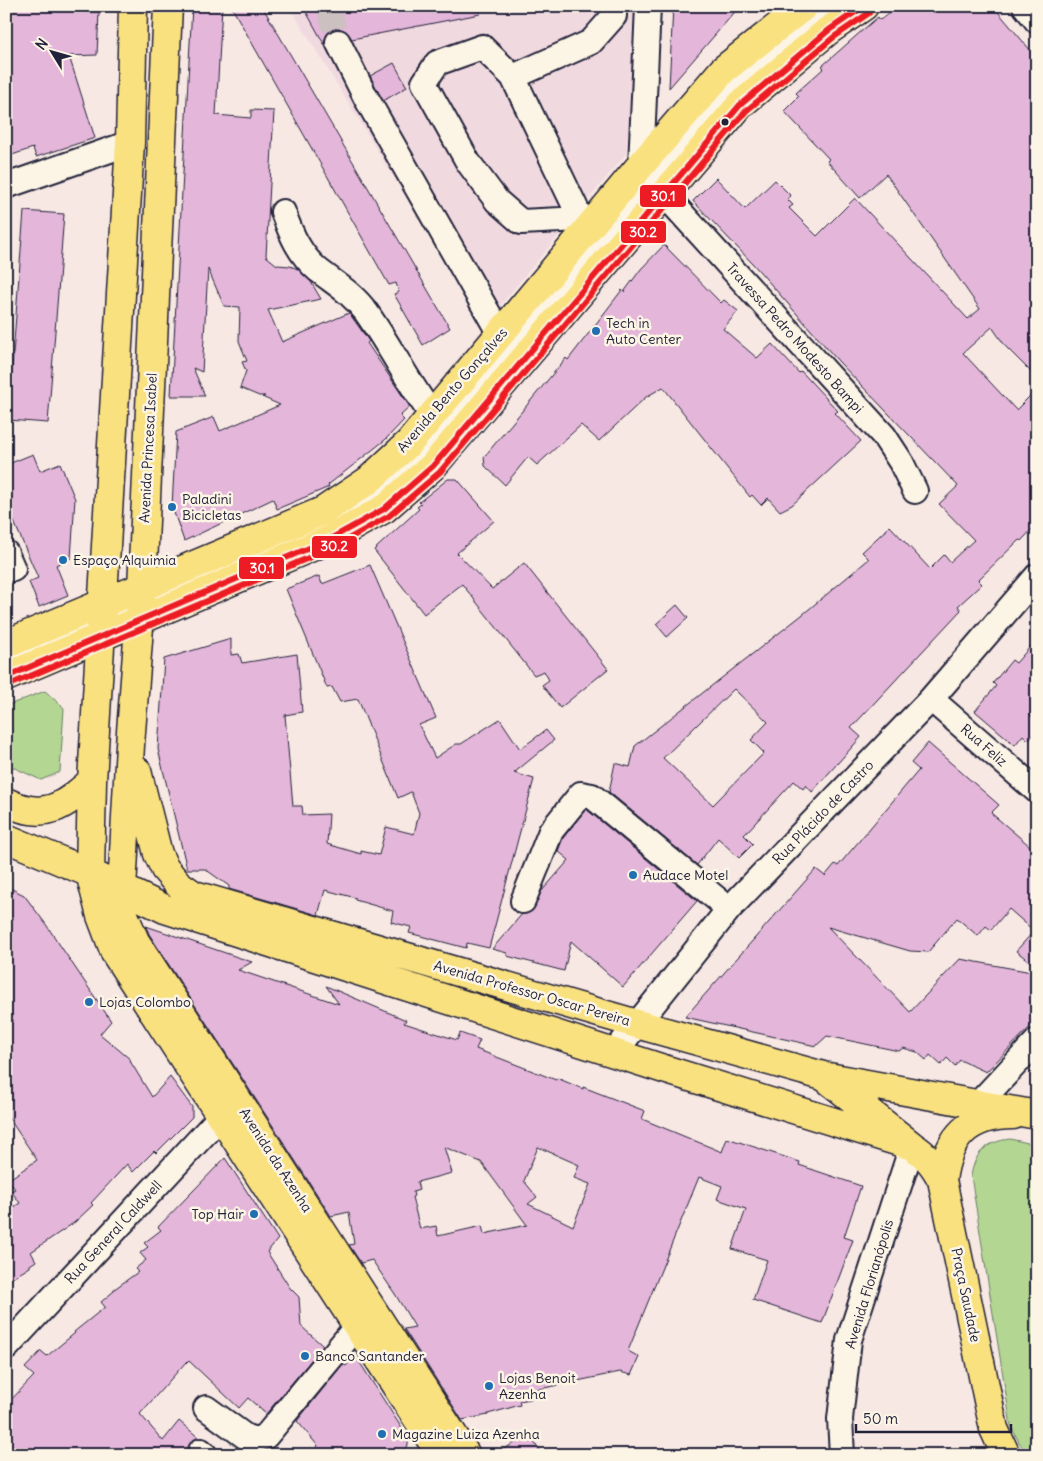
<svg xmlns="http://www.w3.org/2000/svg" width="1043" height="1461" viewBox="0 0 1043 1461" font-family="Delius,sans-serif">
  <rect width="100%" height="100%" fill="#f7e8e3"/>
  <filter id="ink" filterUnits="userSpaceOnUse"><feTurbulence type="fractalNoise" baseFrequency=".02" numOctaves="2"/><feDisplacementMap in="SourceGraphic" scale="10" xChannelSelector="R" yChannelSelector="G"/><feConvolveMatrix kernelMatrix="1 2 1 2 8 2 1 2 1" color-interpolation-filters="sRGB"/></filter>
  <g filter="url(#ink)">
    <path fill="#f1d9e0" d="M289 6H638L626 154 484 325Z"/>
    <path fill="#b3d792" stroke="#6a7c66" d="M45 691 64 708 60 772 41 780 6 764V706Z
      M1010 1139 1037 1145V1455H1029L1020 1444 1011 1426 971 1176C975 1152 986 1142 1010 1139Z"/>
    <path fill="#e4b6da" stroke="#22223b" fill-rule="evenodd" d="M6 6H87L86 12H99L97 55 69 56 95 138 36 157 33 148 6 157Z
      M192 6H222L216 115 251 118V110L274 111 266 256 277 265 290 266 298 269 311 282 321 299 268 310 282 342 349 313 369 341 367 343 410 407 400 416 404 420 385 440 328 485 329 487 277 509 273 499 184 541 172 507 176 432 214 417 220 431 280 405 262 397 265 396H259L240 388 246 371 242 362 247 361 239 341 240 307 224 306 208 269 202 372 193 368 205 396H171Z
      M231 6H262L450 328 423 345 394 294 399 292 396 283 389 285Z
      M303 6H479L480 14 352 39 346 31 338 28 332 30 327 34 324 44Z
      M673 6H740L669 88Z
      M898 6H993L1037 58V378L1006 347 992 327 963 353 1016 410 1037 389V524L1021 541 1019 540 978 580 982 584 958 606 961 610 851 728 861 737 812 792 806 785 803 789 794 781 744 835 753 844 739 858 718 838 697 865 609 792 615 763 630 767 635 746 802 615 869 559 862 552 890 526 930 569 944 555 950 562 974 540 939 504 958 486 839 362 753 264 693 201 716 178 745 209 775 180 791 196 787 199 793 205 789 208 817 236 855 198 968 319 980 309 886 174 860 198 827 161 829 159 784 111 799 96 796 93 824 68 822 66 864 29 878 17 880 20ZM734 689 768 722 751 740 764 753 713 805 663 758Z
      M394 63 407 87 383 101 370 76Z
      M24 211 64 214 48 423 8 420Z
      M664 245 721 303 724 300 738 311 723 329 757 358 772 344 799 373 801 371 838 411 835 413 861 441 792 505 780 511 768 498 761 505 752 495 750 497 663 387 646 397 599 441 581 425 537 465 528 457 505 485 485 466 484 457 566 358 568 360 622 290 624 292 641 269Z
      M33 454 40 471 60 463 75 499 71 558 56 565 68 595 39 607 29 582 38 578 6 503V465Z
      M448 479H457L494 521 457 553 492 589 524 563 608 669 560 708 542 685 549 680 544 671 534 675 462 584 424 614 374 550 419 509 417 507 421 504 419 502Z
      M370 565 436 718 419 725 435 758 456 744H461L500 719 520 749 546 730 554 740 514 773 534 779 489 948 467 943 466 948 409 933 411 927 391 922 393 911 355 900 356 898 325 890 318 915 229 889V886L205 869H187L158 749 164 659 231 639V655L239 654 242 663 297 654 302 712 285 715 293 806H302L303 815 329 814 327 844 361 854V851L379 855 386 827 414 834 419 813 411 792 398 798 358 699 340 702 332 687 327 688 286 589 319 576 322 584Z
      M677 605 688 618 667 637 656 624Z
      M1037 639V707L1030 715 1037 720V730L1028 740 1023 735 1015 745 975 711 996 686 993 683 1012 660 1016 663Z
      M928 743 999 805 991 813 1037 852V967L1016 951 1034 931 1009 909 991 930 986 926 978 936 957 918 928 952 910 951 828 927 910 1012 960 959 1037 973V1020L986 1072 960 1060 955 1066 947 1058 941 1065 930 1055 926 1060 917 1052 903 1048 899 1051 827 1036 816 1046 685 1017 816 869 825 876 835 864 838 866 919 770 911 763Z
      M586 809 697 901 623 987 571 941 564 971 507 956V953L492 949 522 914 532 911 541 892 569 860 558 851 563 838Z
      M6 886 24 895 45 923 111 1021 100 1034 131 1060 130 1061 152 1097 170 1077 192 1107V1117L156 1153 154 1151 133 1172 127 1164 91 1203 93 1205 75 1222 31 1252 36 1261 30 1265V1267L6 1282V1212L20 1203 11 1191 15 1189 8 1180 37 1160 6 1114Z
      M146 926 252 962 238 970 339 1004 326 986 406 1020 404 1023 457 1040 460 1033 480 1040 476 1049 556 1080 557 1078 583 1089V1087L645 1111 642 1119 722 1152 727 1138 800 1162 799 1165 861 1186 844 1237 853 1240 822 1323 753 1300 767 1260 732 1249 746 1209 717 1199 722 1186 699 1177 628 1351 639 1357 631 1375 620 1372 530 1391 531 1399 519 1401 520 1405 488 1414V1415L462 1420 404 1329 415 1327 395 1294 372 1260 361 1263 349 1245 354 1244 349 1212 331 1216 149 934ZM444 1147 481 1162 527 1225 484 1234 482 1226 438 1236 436 1226 420 1229 412 1197 414 1196 413 1192 419 1190 417 1182 452 1173ZM538 1147 579 1165 574 1178 590 1184 573 1226 528 1204 537 1197 524 1181Z
      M225 1158 278 1239 267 1252 290 1288 299 1297 301 1326 323 1346 266 1414 248 1398 239 1408 189 1361 187 1363 186 1362 140 1414 163 1441 179 1421 199 1438 191 1442 188 1451 184 1455H16L6 1446V1405L34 1376 25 1368 41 1351 47 1356 75 1333 74 1332 105 1307 101 1302 114 1291 113 1290 138 1272 135 1269 146 1260 140 1253 148 1247 144 1243 161 1230 158 1227Z
      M355 1355 408 1438V1445L399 1455H310L318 1446 297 1421 343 1364 346 1366Z
      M529 1435 543 1455H493Z"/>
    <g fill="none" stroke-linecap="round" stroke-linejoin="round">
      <path stroke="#ccc0c1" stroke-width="24" stroke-dasharray="24 12" stroke-linecap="butt" d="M328 6 338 42"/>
      <g stroke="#22223b" stroke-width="28">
        <path id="minor" d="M1025 6 1037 21
          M338 42 365 96 500 334
          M513 77 591 42 614 16V6
          M641 165 648 6
          M6 186 130 143
          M664 194 884 436 901 462 915 491
          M283 212C291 234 300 255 318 270 336 284 353 294 366 312 390 346 408 382 432 415
          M581 219 521 222 497 201 468 162 424 83 437 63 482 47 513 77 581 219 586 231
          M6 553 13 569
          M6 662 327 525 375 494 421 455 732 87 830 6
          M931 699 1037 791
          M523 901 551 831 581 794 592 796 729 909
          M614 1053 729 909 931 699 1037 576
          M979 1103 1037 1041
          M6 1348 221 1116
          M206 1408 246 1437 256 1440 266 1436 357 1326
          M201 1451 205 1455
          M842 1455 840 1419 849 1340 912 1146"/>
      </g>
      <g stroke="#22223b" stroke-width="31">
        <path id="major" d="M133 6 130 143 92 781 90 873 101 916 115 953 441 1455
          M168 6 142 588 130 745 122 889 124 915 135 941 466 1455
          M6 644 323 511 369 480 409 443 641 165 723 70 804 6
          M6 677 328 540 384 509 433 466 740 105 829 30 864 6
          M137 771 158 854 165 869 178 884 194 895 637 1024 823 1076 1037 1115
          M6 802C45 821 63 807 92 781
          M6 838 90 873 165 909 667 1070 912 1146
          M826 1078 912 1146C926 1155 934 1164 942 1180L994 1429 1006 1455
          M942 1180C948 1137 968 1115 1013 1115"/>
      </g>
      <use href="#minor" stroke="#fcf5e5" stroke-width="24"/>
      <use href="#major" stroke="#fae180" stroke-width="28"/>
      <g stroke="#fcf5e5" stroke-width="10">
        <path id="bus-1" d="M6 677 328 540 384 509 433 466 740 105 829 30 864 6"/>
      </g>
      <g stroke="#fcf5e5" stroke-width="10">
        <path id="bus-2" d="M9 685 332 548 389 516 440 472 746 111 834 37 869 13"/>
      </g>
      <use href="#bus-1" stroke="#ed1c24" stroke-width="6"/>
      <use href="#bus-2" stroke="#ed1c24" stroke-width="6"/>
    </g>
  </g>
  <circle fill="#22223b" stroke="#fcf5e5" stroke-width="2" cx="725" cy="122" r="4.5"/>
  <g fill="#1f6fb2" stroke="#fcf5e5" stroke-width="2">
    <circle cx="596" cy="331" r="5"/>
    <circle cx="172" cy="507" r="5"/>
    <circle cx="63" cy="560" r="5"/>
    <circle cx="633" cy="875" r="5"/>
    <circle cx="89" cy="1002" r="5"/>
    <circle cx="254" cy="1214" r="5"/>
    <circle cx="305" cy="1356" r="5"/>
    <circle cx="489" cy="1386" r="5"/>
    <circle cx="382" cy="1434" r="5"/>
  </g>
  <g text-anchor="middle" stroke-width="5" stroke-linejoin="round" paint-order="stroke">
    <g font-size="14" fill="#22223b" stroke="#fcf5e5" text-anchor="start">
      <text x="606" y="328">Tech in<tspan x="606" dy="16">Auto Center</tspan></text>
      <text x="182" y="504">Paladini<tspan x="182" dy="16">Bicicletas</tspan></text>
      <text x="73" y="565">Espaço Alquimia</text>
      <text x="643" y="880">Audace Motel</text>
      <text x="99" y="1007">Lojas Colombo</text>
      <text x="244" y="1219" text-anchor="end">Top Hair</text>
      <text x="315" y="1361">Banco Santander</text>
      <text x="499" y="1383">Lojas Benoit<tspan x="499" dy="16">Azenha</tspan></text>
      <text x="392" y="1439">Magazine Luiza Azenha</text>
    </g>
    <g font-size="14" fill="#22223b" stroke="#fcf5e5">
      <text transform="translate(795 338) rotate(48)" y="5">Travessa Pedro Modesto Bampi</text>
      <text transform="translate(452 390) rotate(-49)" y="5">Avenida Bento Gonçalves</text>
      <text transform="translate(148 448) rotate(-87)" y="5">Avenida Princesa Isabel</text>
      <text transform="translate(984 745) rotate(41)" y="5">Rua Feliz</text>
      <text transform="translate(823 812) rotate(-46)" y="5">Rua Plácido de Castro</text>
      <text transform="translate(532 993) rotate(16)" y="5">Avenida Professor Oscar Pereira</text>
      <text transform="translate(276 1160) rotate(57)" y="5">Avenida da Azenha</text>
      <text transform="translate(113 1232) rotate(-47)" y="5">Rua General Caldwell</text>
      <text transform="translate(869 1284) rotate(-73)" y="5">Avenida Florianópolis</text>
      <text transform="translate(966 1295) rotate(78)" y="5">Praça Saudade</text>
    </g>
  </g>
  <g stroke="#fcf5e5" stroke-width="2">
    <rect x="639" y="184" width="48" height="24" rx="5" fill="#ed1c24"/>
    <rect x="620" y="220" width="47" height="24" rx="5" fill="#ed1c24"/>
    <rect x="311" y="535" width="47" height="24" rx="5" fill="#ed1c24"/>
    <rect x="238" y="556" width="47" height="24" rx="5" fill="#ed1c24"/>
  </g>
  <g font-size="14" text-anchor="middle" font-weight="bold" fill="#fff">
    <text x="663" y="201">30.1</text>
    <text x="643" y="237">30.2</text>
    <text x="334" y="551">30.2</text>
    <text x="262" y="573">30.1</text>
  </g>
  <rect width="1043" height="1461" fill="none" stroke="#fcf5e5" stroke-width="25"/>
  <rect x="12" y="12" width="1018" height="1436" fill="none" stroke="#22223b" stroke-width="2" filter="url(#ink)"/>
  <g transform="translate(52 52) rotate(307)" stroke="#fcf5e5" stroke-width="4" paint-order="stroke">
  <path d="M0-4L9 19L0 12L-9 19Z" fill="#22223b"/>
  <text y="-8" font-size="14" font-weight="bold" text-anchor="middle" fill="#22223b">N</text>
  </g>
  <path d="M856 1424v8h155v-8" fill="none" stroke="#22223b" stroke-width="2.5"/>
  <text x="863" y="1424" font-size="15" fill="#22223b" stroke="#fcf5e5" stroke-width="4" paint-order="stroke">50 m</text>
</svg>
